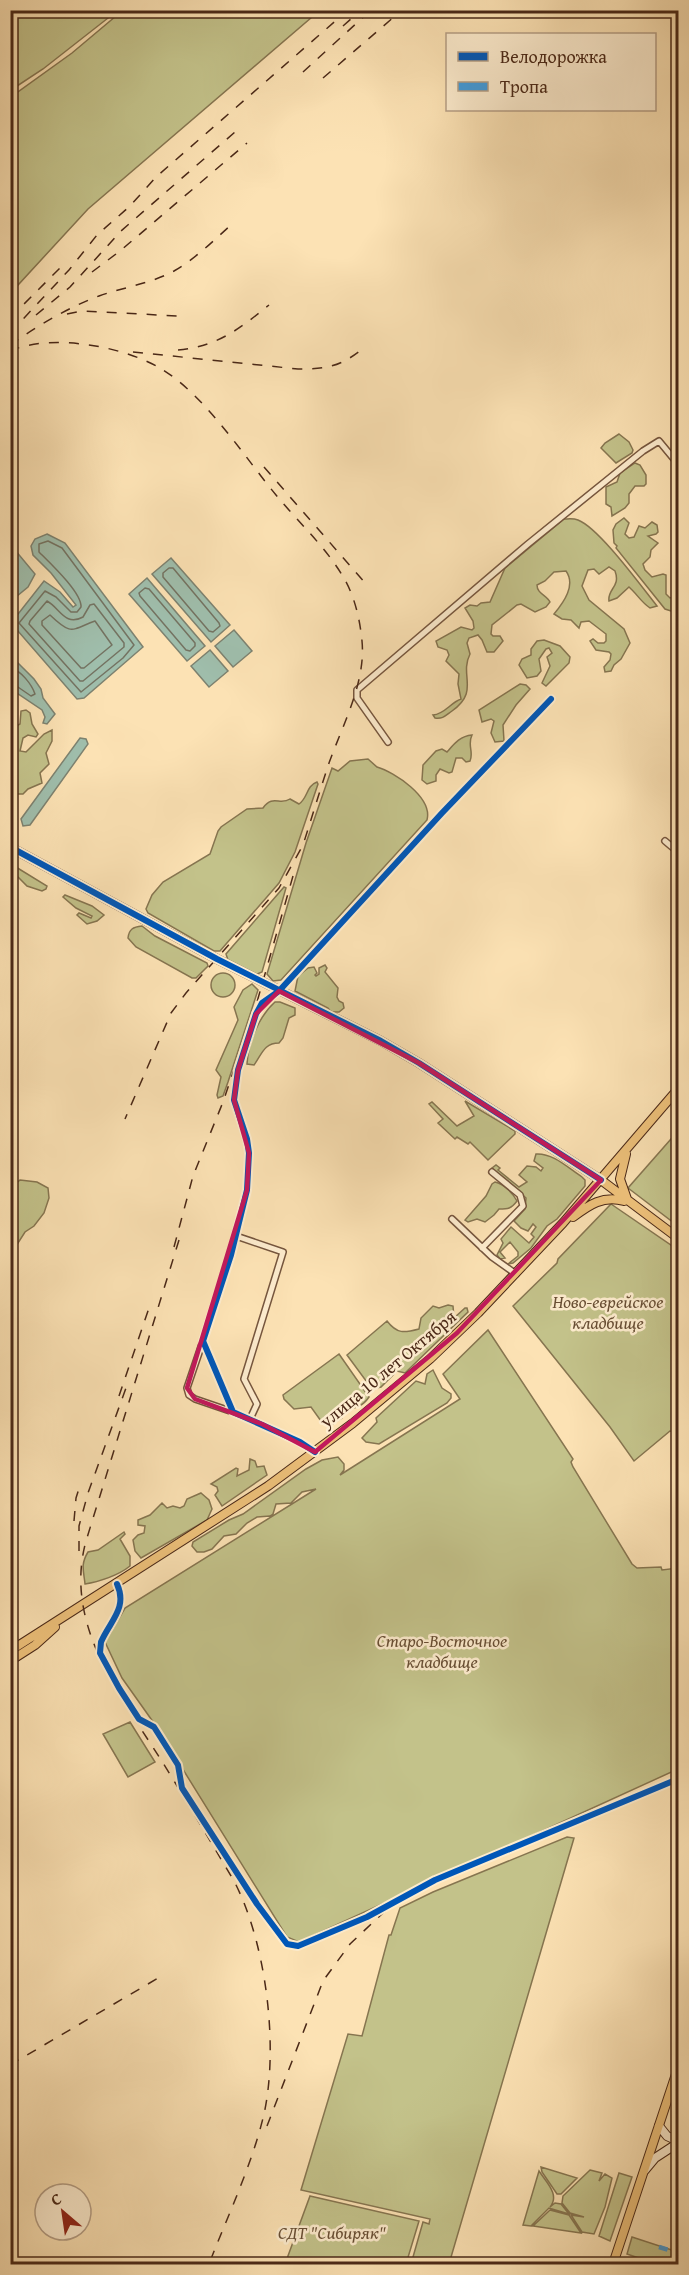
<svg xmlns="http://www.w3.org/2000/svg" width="689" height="2275" viewBox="0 0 689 2275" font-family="'Gentium Book Plus',serif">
  <rect width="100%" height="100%" fill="#fce2b4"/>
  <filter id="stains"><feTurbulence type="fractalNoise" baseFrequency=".00333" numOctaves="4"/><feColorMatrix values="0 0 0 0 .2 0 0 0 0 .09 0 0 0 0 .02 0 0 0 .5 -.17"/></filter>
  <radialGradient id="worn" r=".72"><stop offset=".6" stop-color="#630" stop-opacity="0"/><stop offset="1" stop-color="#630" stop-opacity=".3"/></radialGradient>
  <path fill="#c3c28a" stroke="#867550" stroke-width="1.5" d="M11 10H117V11L43 69 11 90Z
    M122 11H319L88 209 18 285 10 282 11 97 72 53Z
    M619 434 629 442 633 450 632 453 616 463 601 448 605 443Z
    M635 463 640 465 646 475V484L644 486H635L629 494V503L625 508 612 516 611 507 606 504V487L617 482 620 473Z
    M624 518 629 523 625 534 629 538 634 537 639 526 645 528 652 522 657 525 658 532 656 534 648 536 658 543 651 550 650 557 643 564 645 570 652 577 663 574 666 575V594L670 598 678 596V610L671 611 665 609 616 548 617 546 614 543 613 530 616 524Z
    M564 519C568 519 573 518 578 520 599 528 641 586 657 606L650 608C641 602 637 594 629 587L617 598 609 601C607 589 621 587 615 571L609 567 599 574 594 569 588 570 582 586 589 600 624 629 630 643 621 659 614 665 611 671 605 672 604 667 610 660 611 654 609 652 596 650 590 641 593 639 598 643H604L606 641V634L589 621 581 622 579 628 571 620 562 619 554 614C564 602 576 585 566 571L554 572 545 581 537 585C537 594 547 595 550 602L546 607 535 612 521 604 517 605 492 625 491 634 493 636H500L503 641 494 652H487L482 640 478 635 469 638 467 643 470 654C459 676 480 691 452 711 445 716 443 719 435 718L433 715C445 714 450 703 461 699L458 684 459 674 446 661 449 655 447 650 438 647 436 641 461 627 472 630 474 628 473 621 465 608 470 605 477 606 481 603 490 602 505 568Z
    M544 640 560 646 570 657 569 663 546 686 542 683 550 666 547 657 552 653 549 648 546 649 539 659 541 671 537 676 527 678 519 665 522 659 531 655V649L537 641Z
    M520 684 526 685 530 689 516 705 503 725 504 741 495 742 491 733 494 721 491 719 482 722 479 710Z
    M26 710 30 713 32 724 38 734 36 737 28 735 23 738 20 751 26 752 44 734 52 730V741L46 753 49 764 40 773 42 783 28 789 23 794H14L11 790V729L20 724 21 711Z
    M472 735C467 745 474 752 470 761L466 762 462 758H456L452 772 449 773 440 769 436 775V781L427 784 422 780 423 765 436 751 442 749 447 752C454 744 460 736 472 735Z
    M368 759 377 767C394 772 433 797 427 820L281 980 273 981 267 974 306 843 332 768 338 771 350 761Z
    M317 782 318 784 295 852 279 883 220 951H214L148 913 146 909 152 895 163 882 210 854 218 831 221 827 247 809 263 808C273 794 280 806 290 799L299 804C308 798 306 786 317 782Z
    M11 864 47 886 46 889 42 891 27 886 18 877H11Z
    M284 887 286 888 262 972 255 975 228 960 226 954Z
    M65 895 92 906 104 915 97 921 87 924 77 915 79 913 91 918 92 916 76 908 63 897Z
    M142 926 155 936 207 963 208 966 196 978H192L136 947 128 938C129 929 133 927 142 926Z
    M325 965 327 968 325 972 338 988 337 997 339 1001 343 1003 344 1008 339 1012H331L328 1008 295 991 298 976 308 968 314 967 317 973 315 975 316 976 319 974V968Z
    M211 985a12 12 0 1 1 24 0a12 12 0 1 1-24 0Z
    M252 984 258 990 228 1082 223 1096 218 1098 217 1095 221 1077 216 1070 238 1020 234 1007 243 990Z
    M275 1002H280L295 1008V1015L289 1018 283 1038 279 1043C264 1043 262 1054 254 1065L247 1064C248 1043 259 1016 275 1002Z
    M465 1101 515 1131V1134L488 1160 470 1142 468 1144 457 1137 455 1139 438 1123 443 1119 429 1104 432 1102 457 1126 474 1116Z
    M678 1131V1226L628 1188Z
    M536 1154C553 1153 567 1167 582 1177L585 1180V1186L557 1219 547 1226 531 1248 513 1263 508 1264 518 1256V1252L510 1242 500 1252 505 1258 500 1259 497 1255 503 1243 501 1239 511 1227 529 1243 534 1237 531 1234 536 1227 533 1224 528 1231 521 1228 514 1221 525 1209 526 1198 492 1168 496 1165 500 1168 498 1170 519 1187 527 1182 519 1175 527 1166 536 1167 541 1171 543 1168 534 1161Z
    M20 1180 37 1182 48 1188 49 1198 44 1213 34 1226 25 1232 11 1254V1191L12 1187Z
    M495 1182C504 1184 513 1193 517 1201 511 1209 508 1209 499 1209L494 1215 485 1222 477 1219 468 1222 465 1220 486 1196 492 1184Z
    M611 1204 678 1250V1432L670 1431 634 1461 610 1427 513 1306 557 1263 558 1259Z
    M448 1305 453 1306 454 1318 465 1308H467L468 1312 405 1373 397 1371 381 1387 372 1389 347 1355 387 1321C397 1334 404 1333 419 1329L421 1318 433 1306 439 1308Z
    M488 1330 573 1459 571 1462 573 1467 632 1564 637 1568 661 1567 662 1570 678 1568V1769L299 1942 287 1937 156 1726 122 1678 105 1642 125 1608 316 1489 302 1492 291 1503 276 1504 273 1514 270 1516 257 1517 247 1523 236 1534 224 1536 212 1549 204 1552H197L192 1546 193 1542 229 1520 243 1514 306 1469 322 1460 338 1457 344 1464V1470L340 1475 460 1399 443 1374Z
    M339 1354 369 1397C361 1409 352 1408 341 1411L342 1418 333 1424 328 1418 321 1421 311 1407 294 1409 284 1399 283 1395Z
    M433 1370 442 1388 451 1394V1398L447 1403 379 1444 366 1442 362 1438 377 1422 376 1418 416 1381 425 1384 427 1374Z
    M250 1459 255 1461 257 1467 264 1466 267 1475 222 1506 215 1495 218 1491 217 1487 211 1484 236 1468 238 1469 237 1476 249 1470Z
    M201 1493 209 1500 212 1509 207 1520 141 1558 135 1551 133 1540 138 1535 144 1533 145 1526 138 1525V1520L150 1515 162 1503 167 1508 173 1506 180 1508 184 1506 187 1499Z
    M124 1532 125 1534 120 1539 130 1556V1566C119 1575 99 1582 85 1584 84 1572 80 1565 88 1552L98 1550Z
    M130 1722 155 1762 128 1777 103 1734Z
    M567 1837 574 1838 449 2264H411L423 2222 429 2224 430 2219 301 2190 348 2034 362 2036 389 1935H391L400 1908 433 1892Z
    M541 2167 577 2178 561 2194H557L542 2172Z
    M590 2170 602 2173 599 2181 605 2174 612 2178 605 2207 594 2234 582 2232 571 2215 584 2217 570 2213 562 2203 563 2196Z
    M539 2171C547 2183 560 2195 550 2207L555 2203 561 2204 569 2214 549 2208 531 2226 523 2225Z
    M619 2173 632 2177 610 2241 599 2236Z
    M310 2196 419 2221 406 2264H285Z
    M550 2210 569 2215 581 2233 533 2226Z
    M632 2237 678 2252V2264H656L627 2254Z"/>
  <path fill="#9fbeac" stroke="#7d8270" stroke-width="1.5" d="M47 534 65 543 143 647 84 698 77 699 11 623 44 581 60 592 73 607 76 605 51 573 33 555 31 546 35 539Z
    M15 550 35 574 28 587 11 601V552Z
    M171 558 230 625 211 642 152 574Z
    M147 578 205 646 187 661 129 594Z
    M234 630 252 651 233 667 215 646Z
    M210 650 228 671 209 687 191 666Z
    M10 661 13 663H18L34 679 41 689 43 698 55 714 47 724 43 723 45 717 42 710 11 689Z
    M80 738 86 739 88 744 30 825 23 826 21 819Z"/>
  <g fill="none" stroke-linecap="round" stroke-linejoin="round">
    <path stroke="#747362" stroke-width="1.5" d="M48 541 62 548 134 645 123 658 81 692 19 623 45 591 56 597 71 612H77L81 607C82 593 50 563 39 552V544Z
      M169 568H173L219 623 220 626 213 632 209 631 163 577V573Z
      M145 588 149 589 195 643V646L190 651 186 650 140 596 139 593Z
      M47 601C60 608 65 627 83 617L90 605 94 604 124 643V647L83 681H80L29 624 30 621Z
      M50 615C72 636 71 630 95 621L112 645 84 668H81L42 625V621Z
      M10 668C21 670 32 685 35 694L31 696 15 685 10 684"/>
    <g stroke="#76563e" stroke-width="8">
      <path id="street" d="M388 742 357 698V690L528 544 643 451 659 441 678 464
        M665 841 678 852
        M452 1219 492 1257 516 1274
        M236 1236 283 1252 244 1379 257 1404 250 1419
        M482 1248 523 1206 520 1195 492 1172
        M203 1341 187 1388 189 1395 195 1399 233 1412
        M315 1452 300 1442 233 1412 203 1341 231 1255 247 1190 249 1153 247 1139 234 1100 238 1070 256 1014 262 1003 279 991 442 813 551 699
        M117 1584C128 1608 110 1621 101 1642L100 1653 119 1688 139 1719 154 1727 178 1765 182 1788 257 1904 287 1944 298 1946 367 1917 435 1880 678 1779"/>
    </g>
    <g stroke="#4a2817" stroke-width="10">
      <path id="secondary" d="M10 847 217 959 381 1041 419 1063 601 1180
        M659 2126 667 2136 678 2141
        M645 2170 655 2158 678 2143"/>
    </g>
    <g stroke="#4a2817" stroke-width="10">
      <path id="primary" d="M626 1154 620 1179 627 1199
        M601 1180 678 1238
        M573 1217C589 1205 603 1195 624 1201
        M10 1651 268 1486 353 1423 430 1359 478 1313 563 1223 678 1089
        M10 1661 35 1645 55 1627
        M613 2264 678 2068"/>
    </g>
    <use href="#street" stroke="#fdecce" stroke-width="5"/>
    <use href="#secondary" stroke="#fdecce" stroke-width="8"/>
    <use href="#primary" stroke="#eec17a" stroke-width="8"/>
    <path stroke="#4a2817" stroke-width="1.5" stroke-dasharray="10 10" stroke-linecap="butt" d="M343 26 361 10
      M303 72 371 10
      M323 78 402 10
      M92 272 120 251 247 143
      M67 314 82 311 178 316
      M36 315 70 287 121 231 235 132
      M10 318 61 267
      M10 333 69 270 97 235 130 206 156 177 348 10
      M10 345C39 325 67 308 99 296 124 287 150 284 174 271 195 259 213 241 231 225
      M178 350C218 346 238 330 269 305
      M10 351C51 333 122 346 160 368 205 395 243 455 276 495 299 523 327 548 345 580 355 598 360 620 362 641 366 682 343 724 329 763 320 790 312 817 303 845L279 888 186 993 171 1013 125 1119
      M133 352 298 369C329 369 342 366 366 346
      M264 467 366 584
      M179 1240 86 1541C63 1625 121 1696 163 1763 187 1802 211 1842 234 1881 266 1942 279 2046 264 2114 252 2165 228 2215 209 2264
      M174 1247 193 1176 223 1102 257 1002 293 876
      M119 1396 149 1308
      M74 1521 76 1498 81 1482
      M79 1551V1526L88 1493 126 1388
      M10 2065 165 1974
      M267 2126 323 1981 350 1944 384 1912 439 1881 678 1781"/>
    <path stroke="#409cdf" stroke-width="4.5" stroke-dasharray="9 4.5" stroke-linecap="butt" d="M659 2247 678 2253
      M655 2260 669 2264"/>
    <g stroke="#fdecce" stroke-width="10">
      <path id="cycleway" d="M10 847 217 959 381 1041 419 1063 601 1180
        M315 1452 300 1442 233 1412 203 1341 231 1255 247 1190 249 1153 247 1139 234 1100 238 1070 256 1014 262 1003 279 991 442 813 551 699
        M117 1584C128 1608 110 1621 101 1642L100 1653 119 1688 139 1719 154 1727 178 1765 182 1788 257 1904 287 1944 298 1946 367 1917 435 1880 678 1779"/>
    </g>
    <use href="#cycleway" stroke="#0057b8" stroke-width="6"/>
  </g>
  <path fill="none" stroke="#c2185b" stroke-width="4.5" stroke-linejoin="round" d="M279 991 419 1063 601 1180 457 1333 315 1452 262 1424 195 1399 187 1388 247 1190 249 1153 234 1100 238 1070 256 1014Z"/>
  <g text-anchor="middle" stroke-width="5" stroke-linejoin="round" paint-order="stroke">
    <g font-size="18" font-style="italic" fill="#684e34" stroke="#fdecce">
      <text x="608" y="1308">Ново-еврейское<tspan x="608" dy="21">кладбище</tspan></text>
      <text x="442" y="1647">Старо-Восточное<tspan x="442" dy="21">кладбище</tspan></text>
      <text x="332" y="2239">СДТ "Сибиряк"</text>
    </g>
    <g font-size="18" fill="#4a2817" stroke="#fdecce">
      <text transform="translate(388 1369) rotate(-40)" y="6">улица 10 лет Октября</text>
    </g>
  </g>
  <rect width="689" height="2275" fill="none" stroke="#fce2b4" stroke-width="36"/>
  <rect x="12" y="12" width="665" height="2251" fill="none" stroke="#4a2817" stroke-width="3"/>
  <rect x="18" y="18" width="653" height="2239" fill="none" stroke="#4a2817" stroke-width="1.5"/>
  <rect x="446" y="33" width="210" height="78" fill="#fdecce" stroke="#b59e85" stroke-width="1.5"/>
  <rect x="458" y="52" width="30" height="9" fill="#0057b8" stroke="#b59e85" stroke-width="1.5"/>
  <text x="500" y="63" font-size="18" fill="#4a2817">Велодорожка</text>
  <rect x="458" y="82" width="30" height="9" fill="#409cdf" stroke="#b59e85" stroke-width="1.5"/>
  <text x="500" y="93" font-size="18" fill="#4a2817">Тропа</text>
  <g transform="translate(63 2212) rotate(331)"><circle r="28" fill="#fdecce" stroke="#b59e85" stroke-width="1.5"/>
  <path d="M0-4.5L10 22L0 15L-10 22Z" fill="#8f2418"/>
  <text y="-9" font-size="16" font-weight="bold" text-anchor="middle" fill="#4a2817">С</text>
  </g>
  <rect width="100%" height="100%" filter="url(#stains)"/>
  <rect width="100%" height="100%" fill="url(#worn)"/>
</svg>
